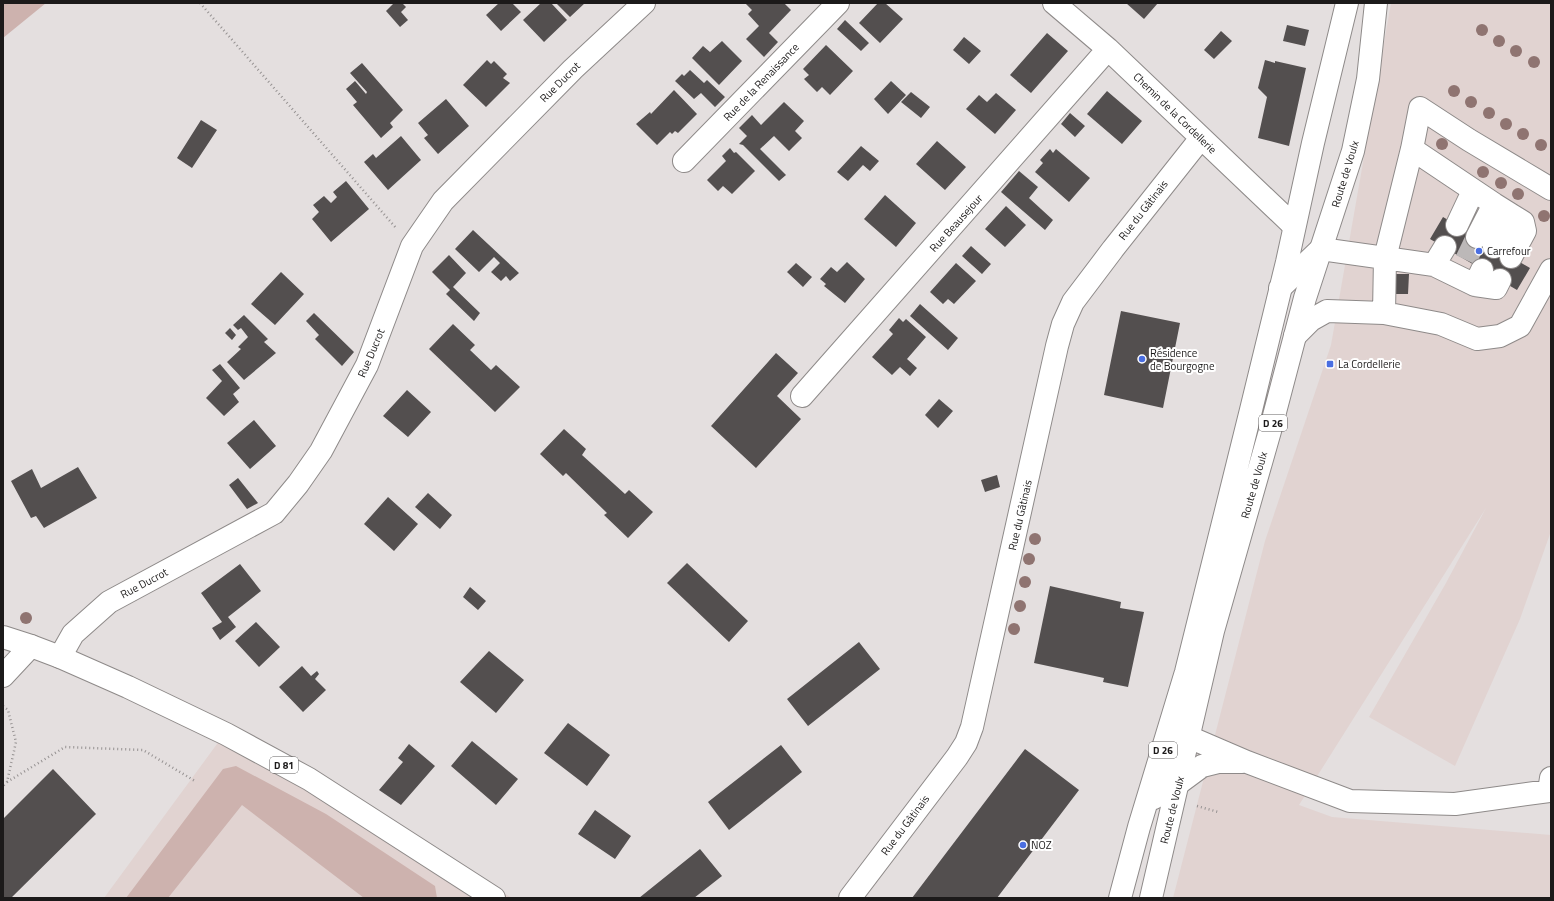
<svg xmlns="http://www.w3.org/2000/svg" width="1554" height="901" viewBox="0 0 1554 901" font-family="'Titillium Web',sans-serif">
  <rect width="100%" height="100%" fill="#e4dfdf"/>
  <path fill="#e1d3d1" d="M1391 3H1551V531L1520 619 1455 766 1369 717 1446 583 1486 508 1299 805 1332 817 1551 835V898H1173L1265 541 1331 345Z
    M228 729 512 898H104Z"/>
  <path fill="#cdb2ae" d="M3 3H46L3 38Z
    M236 766 326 814 435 886 437 898H364L242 805 168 898H126L223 769Z"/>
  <path fill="#534f4f" d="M394 3H402L406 7 401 12 408 20 400 27 386 11Z
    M499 3H512L521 12 501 31 486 15Z
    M541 3H551L567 20 544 42 523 20Z
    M556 3H585L570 17Z
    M745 3H784L791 10 769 33 778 42 764 57 746 39 759 26 748 14 752 10Z
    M878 3H885L903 19 880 43 859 23Z
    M1126 3H1158L1144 19Z
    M845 20 869 43 861 51 837 29Z
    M1287 25 1309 30 1305 46 1283 41Z
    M1221 31 1232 41 1214 59 1204 50Z
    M1047 33 1068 51 1031 93 1010 75Z
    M964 37 981 51 969 64 953 50Z
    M722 41 742 61 719 85 692 58 703 46 710 52Z
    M826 45 853 71 830 95 822 87 817 92 804 79 809 75 803 69Z
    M487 60 491 64 494 61 507 74 503 78 510 83 486 107 463 85Z
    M1265 60 1275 63V61L1306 68 1289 146 1258 138 1267 97 1258 88Z
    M362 63 403 110 390 123 393 127 381 138 353 105 357 102 346 89 355 81 366 94 367 92 350 73Z
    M690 70 704 83 707 80 725 97 715 107 701 93 694 99 675 81 682 74 684 76Z
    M891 81 906 95 888 114 874 99Z
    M674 90 697 114 678 133 675 131 672 134 670 132 657 145 636 124 650 112 651 114Z
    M1107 91 1142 121 1122 144 1087 114Z
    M911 92 930 107 921 118 901 102Z
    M996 93 1016 110 995 134 966 109 979 95 987 102Z
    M446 99 469 126 438 154 424 138 428 135 418 123Z
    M784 102 804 121 795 131 802 138 789 151 774 136 760 149 786 175 779 181 743 145 739 144 747 136 739 128 752 115 761 125Z
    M1070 113 1085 126 1075 137 1061 124Z
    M201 120 217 130 192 168 177 158Z
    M401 136 421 160 388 190 364 162 373 154 376 158Z
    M937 141 966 167 945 190 916 164Z
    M861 146 879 161 870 171 863 165 848 181 837 172Z
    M730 148 734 153 736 152 755 171 732 194 723 186 718 191 707 180 726 161 722 156Z
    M1050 149 1053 153 1056 149 1090 178 1069 202 1035 172 1043 163 1040 160Z
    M1019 171 1038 187 1029 198 1053 220 1045 230 1001 192Z
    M346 181 369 209 331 242 312 219 319 212 313 205 324 196 331 203 337 197 333 192Z
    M885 195 916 223 896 247 864 219Z
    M1006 206 1026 225 1005 247 985 229Z
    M1443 217 1530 268 1517 290 1430 239Z
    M473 230 519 273 510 281 506 276 501 281 491 272 500 263 494 257 479 272 455 249Z
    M971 246 991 264 982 274 962 256Z
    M449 255 466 273 453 287 480 313 474 321 446 294 450 290 432 272Z
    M847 262 865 279 845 303 824 286 826 284 820 279 831 267 837 272Z
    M796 263 812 277 803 287 787 272Z
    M956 263 976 281 954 304 948 299 943 304 930 292Z
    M281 272 304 294 275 325 251 304Z
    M1396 274H1409L1408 294H1396Z
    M920 304 958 338 948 350 910 316Z
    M1121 311 1180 323 1163 408 1104 395Z
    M314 313 354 352 342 366 315 339 319 335 306 321Z
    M244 315 268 339 264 342 276 353 244 380 227 362 241 349 238 347 248 337 241 328 238 330 233 325Z
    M899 318 903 322 906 319 926 337 907 359 917 368 910 376 900 367 892 375 872 357 893 334 889 330Z
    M453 324 475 345 470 350 491 370 496 365 520 387 495 412 429 349Z
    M230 328 236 335 232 340 225 333Z
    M776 353 798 373 777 396 801 419 756 468 711 426Z
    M220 364 240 388 233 394 239 402 224 416 206 398 222 381 212 370Z
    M407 390 431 412 408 437 383 416Z
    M939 399 953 411 938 428 925 415Z
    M254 420 276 446 250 469 227 443Z
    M564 429 586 449 582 455 625 494 629 490 653 512 628 538 604 515 607 513 566 473 563 476 540 454Z
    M78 467 97 498 44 528 36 516 31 518 11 481 32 469 41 488Z
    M997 475 1000 487 985 492 981 480Z
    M238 478 258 503 247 509 229 485Z
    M428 493 452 515 440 529 415 507Z
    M388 497 418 524 394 551 364 524Z
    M687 563 748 621 729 642 667 583Z
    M240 564 261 591 228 617 236 627 220 640 212 628 222 622 201 593Z
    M1050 586 1121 602 1120 608 1144 612 1128 687 1103 682 1104 678 1034 663Z
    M470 587 486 601 478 610 463 597Z
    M256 622 280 647 259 667 235 641Z
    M859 642 880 669 808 726 787 699Z
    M489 651 524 680 496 713 460 682Z
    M302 666 311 676 317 671 319 674 315 679 326 690 303 712 279 687Z
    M568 723 610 755 587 786 544 753Z
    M472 741 518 779 496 805 451 766Z
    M409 744 435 766 401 805 379 790 403 762 398 758Z
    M781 745 802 772 729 830 708 802Z
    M1025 749 1079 790 997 898H912Z
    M53 769 96 814 11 898H3V819Z
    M595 810 631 836 615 859 578 834Z
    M700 849 722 876 694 898H639Z"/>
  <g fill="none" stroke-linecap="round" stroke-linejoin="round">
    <path stroke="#bcb8b8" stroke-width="22" stroke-dasharray="22 11" stroke-linecap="butt" d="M1466 260 1477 237"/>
    <g stroke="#8e8a89" stroke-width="24">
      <path id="minor" d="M1054 3 1108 49 1294 226
        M1412 149 1494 204 1477 237
        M684 161 838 3
        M1510 214 1523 222 1525 231 1511 257
        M1457 225 1473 191
        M1494 247 1510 214 1494 204
        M1434 265 1445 247
        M1475 285 1496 288 1500 280
        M1280 288 1321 249 1385 258 1412 149 1420 108 1469 140 1551 189
        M1384 313 1385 258 1434 265 1475 285 1482 270
        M1295 336 1311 320 1327 311 1384 313 1441 324 1477 339 1500 336 1520 326 1551 270
        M802 396 1108 49
        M60 657 73 634 109 602 274 513 298 484 321 451 367 365 412 246 443 201 573 69 644 3
        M3 676 31 646
        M1183 721 1182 725 1189 737 1198 741 1247 762 1350 801 1455 804 1549 791 1551 778
        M1179 783 1202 766 1218 762H1242
        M1154 798 1167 773 1186 741
        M850 898 957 757 966 743 972 727 1057 346 1063 324 1073 302 1113 249 1201 138"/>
    </g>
    <g stroke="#8e8a89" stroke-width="24">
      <path id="major" d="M3 637 31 646 60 657 128 687 226 734 309 779 494 898
        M1120 898 1139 827 1186 672 1251 410 1287 262 1313 143 1347 3
        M1151 898 1213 631 1270 431 1305 298 1353 151 1368 79 1376 3"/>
    </g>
    <path stroke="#959191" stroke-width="2.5" stroke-dasharray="1 3" stroke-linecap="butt" d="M200 3 396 228
      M3 706 8 710 16 742 7 782 3 786
      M7 782 65 747 143 750 195 781
      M1197 806 1218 812"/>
    <use href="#minor" stroke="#fff" stroke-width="22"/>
    <use href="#major" stroke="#fff" stroke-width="22"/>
  </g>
  <g fill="#8f7471">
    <circle cx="1482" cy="30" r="6"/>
    <circle cx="1499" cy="41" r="6"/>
    <circle cx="1516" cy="51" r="6"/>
    <circle cx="1534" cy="62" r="6"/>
    <circle cx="1454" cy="91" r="6"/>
    <circle cx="1471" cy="102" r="6"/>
    <circle cx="1489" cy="113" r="6"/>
    <circle cx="1506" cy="124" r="6"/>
    <circle cx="1523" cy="134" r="6"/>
    <circle cx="1442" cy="144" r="6"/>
    <circle cx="1541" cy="145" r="6"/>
    <circle cx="1483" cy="172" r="6"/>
    <circle cx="1501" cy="183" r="6"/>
    <circle cx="1518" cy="194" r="6"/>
    <circle cx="1544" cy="216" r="6"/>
    <circle cx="1035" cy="539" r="6"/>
    <circle cx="1029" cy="559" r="6"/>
    <circle cx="1025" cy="582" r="6"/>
    <circle cx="1020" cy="606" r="6"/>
    <circle cx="26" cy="618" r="6"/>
    <circle cx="1014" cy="629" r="6"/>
  </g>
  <g fill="#4a6ee1" stroke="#fff" stroke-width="1.5">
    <circle cx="1479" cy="251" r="4"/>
    <circle cx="1142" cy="359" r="4"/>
    <rect x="1326" y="360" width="8" height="8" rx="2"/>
    <circle cx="1023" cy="845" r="4"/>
  </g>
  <g text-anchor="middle" stroke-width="4" stroke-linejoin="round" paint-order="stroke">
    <g fill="#fff" stroke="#605f5f" stroke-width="1">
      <rect x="1259" y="415" width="28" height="16" rx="3"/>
      <rect x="1149" y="742" width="28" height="16" rx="3"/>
      <rect x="270" y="757" width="28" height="16" rx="3"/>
    </g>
    <g font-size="10" font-weight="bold" fill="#1c1a1a">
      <text x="1273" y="427">D 26</text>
      <text x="1163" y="754">D 26</text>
      <text x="284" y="769">D 81</text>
    </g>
    <g font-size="11" fill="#1c1a1a" stroke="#fff">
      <text transform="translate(560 82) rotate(-45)" y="4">Rue Ducrot</text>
      <text transform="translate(761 82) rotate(-46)" y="4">Rue de la Renaissance</text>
      <text transform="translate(1175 113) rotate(44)" y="4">Chemin de la Cordellerie</text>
      <text transform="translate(1345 174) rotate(-73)" y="4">Route de Voulx</text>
      <text transform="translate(1143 210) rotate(-52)" y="4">Rue du Gâtinais</text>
      <text transform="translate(956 223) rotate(-48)" y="4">Rue Beausejour</text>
      <text transform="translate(371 353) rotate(-67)" y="4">Rue Ducrot</text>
      <text transform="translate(1254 485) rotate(-74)" y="4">Route de Voulx</text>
      <text transform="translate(1020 515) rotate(-77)" y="4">Rue du Gâtinais</text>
      <text transform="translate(144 583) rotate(-28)" y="4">Rue Ducrot</text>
      <text transform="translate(1172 810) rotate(-76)" y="4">Route de Voulx</text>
      <text transform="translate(905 825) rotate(-53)" y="4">Rue du Gâtinais</text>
    </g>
    <g font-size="11" fill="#1c1a1a" stroke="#fff" text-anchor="start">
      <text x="1487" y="255">Carrefour</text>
      <text x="1150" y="357">Résidence<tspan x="1150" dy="13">de Bourgogne</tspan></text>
      <text x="1338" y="368">La Cordellerie</text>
      <text x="1031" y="849">NOZ</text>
    </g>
  </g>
  <rect width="1554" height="901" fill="none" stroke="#1c1a1a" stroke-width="8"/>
</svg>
